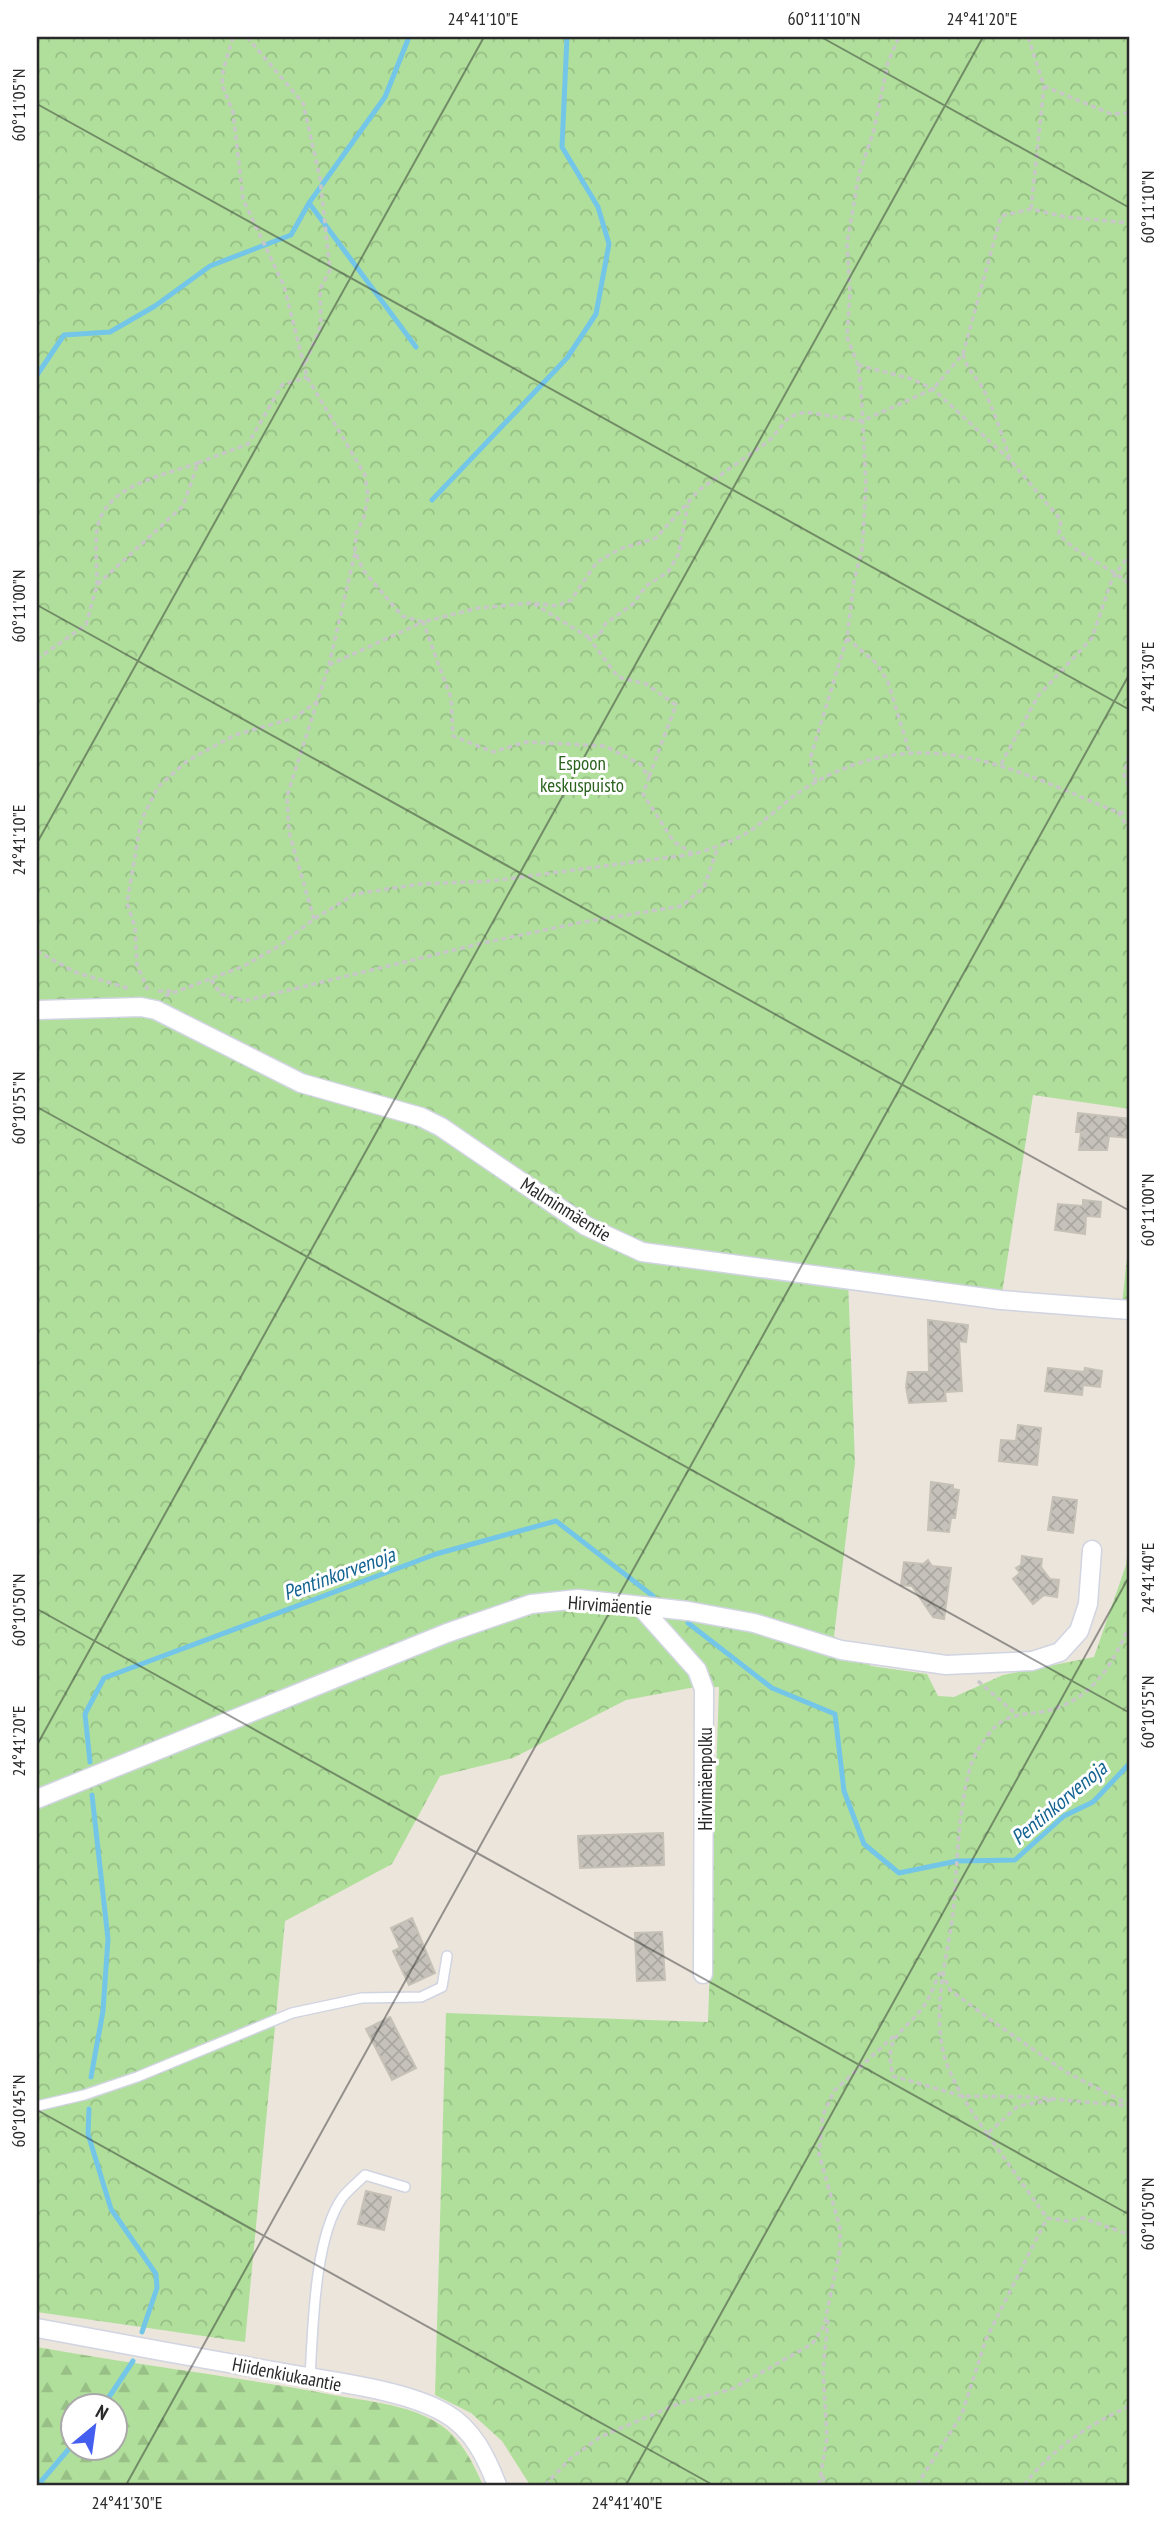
<svg xmlns="http://www.w3.org/2000/svg" width="1167" height="2522" viewBox="0 0 1167 2522" font-family="'PT Sans Narrow',sans-serif">
  <defs>
    <pattern id="forest-firs" width="22" height="20" patternUnits="userSpaceOnUse" patternTransform="scale(1.75)"><rect width="22" height="20" fill="#b0df9b"/><path d="M5 1l3.5 6h-7zM16 11l3.5 6h-7z" fill="#97bf86"/></pattern>
    <pattern id="park-crowns" width="20" height="18" patternUnits="userSpaceOnUse" patternTransform="scale(1.75)"><rect width="20" height="18" fill="#b0df9b"/><path d="M2 6a3 3 0 1 1 6 0M12 15a3 3 0 1 1 6 0" fill="none" stroke="#97bf86"/></pattern>
    <pattern id="building-cross-hatch" width="8" height="8" patternUnits="userSpaceOnUse" patternTransform="scale(1.75)"><rect width="8" height="8" fill="#c6c2bb"/><path d="M0 0l8 8M0 8l8-8" fill="none" stroke="#aaa7a1"/></pattern>
  </defs>
  <rect width="100%" height="100%" fill="#ebe5dc"/>
  <path fill="url(#forest-firs)" fill-rule="evenodd" d="M37 2347C135 2365 235 2376 333 2395 366 2401 406 2404 436 2422 460 2436 472 2461 483 2485H40L37 2481ZM74 2406H116V2448H74Z"/>
  <path fill="url(#park-crowns)" d="M37 37H1130V1109L1033 1095 1001 1300 848 1280 855 1463 834 1636 871 1666 927 1674 938 1696 954 1697 1003 1675 1094 1657 1126 1565 1130 1532V2485H530L502 2441 471 2413 435 2395 446 2013 708 2022 719 1687 690 1688 626 1700 513 1758 440 1776 392 1864 285 1921 245 2342 37 2312Z
    M1130 1230V1314L1122 1304Z"/>
  <g fill="none" stroke-linecap="round" stroke-linejoin="round">
    <path stroke="#74c6e8" stroke-width="5" d="M309 203 416 347
      M37 375 64 335 110 332 155 306 210 266 291 235 309 203 385 97 409 37
      M432 500 567 358 596 314 609 244 598 207 562 147 567 37
      M688 1623 772 1688 835 1714 844 1791 864 1844 899 1873 957 1861 1015 1860 1064 1816 1093 1802 1130 1763
      M90 1762 85 1714 104 1678 436 1554 556 1521 653 1596
      M91 2077 103 2011 108 1939 92 1795
      M89 2109 88 2134 111 2209 156 2274 157 2288 142 2332
      M103 2406 133 2361
      M38 2485 74 2443"/>
  </g>
  <path fill="url(#building-cross-hatch)" stroke="#c6c1b6" stroke-width="2" d="M1078 1113 1130 1119 1129 1138 1109 1136 1107 1150H1079L1081 1132H1076Z
    M1083 1200 1101 1202 1100 1217 1086 1216 1085 1234 1055 1230 1058 1204 1083 1206Z
    M928 1320 968 1325 966 1342 959 1341 962 1391 945 1392 946 1401 909 1403 906 1387 908 1372H929Z
    M1048 1368 1084 1372 1085 1368 1102 1371 1100 1387 1083 1385 1082 1395 1045 1391Z
    M1018 1425 1041 1428 1037 1465 999 1461 1001 1440 1016 1441Z
    M931 1482 953 1485V1489L959 1490 955 1518H951L949 1532 928 1530Z
    M1053 1497 1077 1500 1073 1533 1048 1530Z
    M1022 1556 1042 1559 1041 1567 1050 1579 1059 1580 1057 1597 1044 1595 1033 1604 1013 1579 1020 1573 1016 1568 1021 1565Z
    M928 1560 932 1566 951 1568 944 1619 933 1617 912 1586 901 1585 904 1562 923 1564Z
    M663 1833 664 1865 580 1868 578 1836Z
    M412 1918 435 1973 409 1985 393 1951 400 1948 391 1928Z
    M662 1932 665 1980 637 1981 635 1933Z
    M390 2017 416 2068 392 2080 366 2029Z
    M366 2191 391 2197 384 2230 358 2224Z"/>
  <g fill="none" stroke-linecap="round" stroke-linejoin="round">
    <g stroke="#d1d4e1" stroke-width="12">
      <path id="lane" d="M37 2106 84 2095 137 2077 292 2013 362 1998 421 1997 442 1987 447 1956
        M310 2377C313 2329 314 2238 342 2198 348 2190 357 2183 365 2175L405 2187"/>
    </g>
    <g stroke="#d1d4e1" stroke-width="21">
      <path id="street" d="M37 1010 141 1007 156 1010 301 1083 421 1117 441 1127 586 1226 642 1252 1001 1300 1130 1310
        M640 1606 697 1670 704 1689 703 1974
        M37 1799 447 1633 531 1604 578 1599 688 1611 754 1623 841 1650 946 1665 1032 1661 1060 1652 1079 1631 1088 1604 1092 1550
        M37 2328C118 2343 198 2358 279 2372 326 2381 405 2389 445 2413 473 2429 486 2457 497 2485"/>
    </g>
    <path stroke="#c7c7c7" stroke-width="3.5" stroke-dasharray="5 3.5" stroke-linecap="butt" d="M233 37 223 71 222 85 233 112 243 199 284 286 307 377 365 475 368 496 364 517 356 534 355 551 363 570 402 616 423 622 478 608 532 603 557 606 571 600 597 562 620 549 656 538 699 490 769 441 789 417 805 412 862 421 933 389 963 354 1001 216 1031 209 1066 217 1130 223
      M247 37 303 103 320 178 330 270 320 289 321 325 306 362
      M1028 37 1044 86 1031 209
      M1044 86 1111 114 1130 113
      M963 354C968 372 974 373 982 387 994 409 1002 435 1010 459
      M858 365 912 379 933 389 1011 461 1061 520 1059 534C1079 557 1108 565 1130 585
      M97 585C97 567 95 547 97 529 105 485 162 476 198 463
      M534 604 588 637 599 636 605 624 633 604 646 586 668 572 678 555 688 505
      M588 637 618 677 646 684 676 705 649 777
      M847 638 877 664 888 682 909 751
      M37 659 86 625 97 585 183 506 198 463 248 444 282 385 307 377
      M329 665 423 622 451 698 453 736 493 752 526 742 605 746 640 764 649 777 643 794 674 842 692 853
      M1130 748 1124 775 1130 791
      M1001 764 1038 696 1092 638 1112 579 1130 554
      M816 782 810 759 847 638 854 581 862 550 866 485 861 389 858 365 847 337 850 292 847 243 859 174 874 130 888 62 899 37
      M1118 812 1130 831
      M314 919 289 832 287 796 329 665 355 553
      M37 951 75 972 130 989
      M211 980 221 994 244 1001 483 943 583 922 682 906 704 887 718 847
      M148 990 137 965 135 927 127 903 141 821 158 787 187 761 235 735 294 718 318 701
      M158 991H175
      M165 996 244 966 279 946 314 919 355 894 421 884 492 881 694 854C714 848 735 841 753 829 773 814 791 796 812 784 925 720 1010 768 1117 812L1130 814
      M978 1681 1016 1714
      M940 1972C934 1985 929 2001 920 2011 898 2037 884 2038 893 2076L962 2096 1031 2097 1130 2106
      M942 1972 950 1990 995 2023 1066 2072 1130 2105
      M1051 2100 1018 2106 987 2134 1047 2218 1067 2221 1083 2218 1130 2235
      M987 2134C971 2110 952 2084 944 2055 932 2007 947 1960 953 1913 958 1864 957 1813 971 1765 974 1754 985 1738 993 1729 1006 1714 1023 1715 1041 1712 1090 1703 1113 1666 1130 1623
      M823 2476 825 2485
      M545 2485 571 2458 600 2437 680 2403 732 2389 812 2344 824 2326 840 2250V2228L819 2154 823 2115 834 2091 894 2036
      M819 2485 827 2438 823 2370 828 2320
      M917 2485 962 2414 986 2339 1047 2218
      M1024 2485C1052 2449 1089 2424 1130 2406"/>
    <use href="#lane" stroke="#fff" stroke-width="9"/>
    <use href="#street" stroke="#fff" stroke-width="18"/>
  </g>
  <path fill="none" stroke="#292929" stroke-width="2" stroke-opacity="0.45" d="M821 37 1130 208M37 104 1130 710M37 605 1130 1211M37 843 484 37M37 1107 1130 1713M37 1609 1130 2215M37 1745 983 37M37 2110 713 2485M126 2485 1130 673M626 2485 1130 1575M1126 2485 1130 2477"/>
  <g text-anchor="middle" stroke-width="6" stroke-linejoin="round" paint-order="stroke">
    <g font-size="19" fill="#2a621e" stroke="#fff">
      <text x="582" y="770">Espoon<tspan x="582" dy="22">keskuspuisto</tspan></text>
    </g>
    <g font-size="19" fill="#292929" stroke="#fff">
      <text transform="translate(566 1209) rotate(32)" y="7">Malminmäentie</text>
      <text transform="translate(610 1605) rotate(4)" y="7">Hirvimäentie</text>
      <text transform="translate(705 1779) rotate(-90)" y="7">Hirvimäenpolku</text>
      <text transform="translate(287 2374) rotate(11)" y="7">Hiidenkiukaantie</text>
    </g>
    <g font-size="21" font-style="italic" fill="#146492" stroke="#fff">
      <text transform="translate(339 1574) rotate(-20)" y="7">Pentinkorvenoja</text>
      <text transform="translate(1059 1803) rotate(-40)" y="7">Pentinkorvenoja</text>
    </g>
  </g>
  <rect width="1167" height="2522" fill="none" stroke="#ffffff" stroke-width="77"/>
  <g transform="translate(94 2427) rotate(29)"><circle r="33" fill="#ffffff" stroke="#a9a9a9" stroke-width="2"/>
  <path d="M0-5L12 26L0 18L-12 26Z" fill="#445ff0"/>
  <text y="-10" font-size="19" font-weight="bold" text-anchor="middle" fill="#292929">N</text>
  </g>
  <rect x="38" y="38" width="1090" height="2446" fill="none" stroke="#292929" stroke-width="2.5"/>
  <g font-size="18" text-anchor="middle" fill="#292929">
    <text x="483" y="25">24°41'10"E</text>
    <text x="824" y="25">60°11'10"N</text>
    <text x="982" y="25">24°41'20"E</text>
    <text transform="translate(19 105) rotate(-90)" y="6">60°11'05"N</text>
    <text transform="translate(1148 207) rotate(-90)" y="6">60°11'10"N</text>
    <text transform="translate(19 606) rotate(-90)" y="6">60°11'00"N</text>
    <text transform="translate(1148 677) rotate(-90)" y="6">24°41'30"E</text>
    <text transform="translate(19 840) rotate(-90)" y="6">24°41'10"E</text>
    <text transform="translate(19 1108) rotate(-90)" y="6">60°10'55"N</text>
    <text transform="translate(1148 1210) rotate(-90)" y="6">60°11'00"N</text>
    <text transform="translate(1148 1578) rotate(-90)" y="6">24°41'40"E</text>
    <text transform="translate(19 1610) rotate(-90)" y="6">60°10'50"N</text>
    <text transform="translate(1148 1712) rotate(-90)" y="6">60°10'55"N</text>
    <text transform="translate(19 1741) rotate(-90)" y="6">24°41'20"E</text>
    <text transform="translate(19 2111) rotate(-90)" y="6">60°10'45"N</text>
    <text transform="translate(1148 2214) rotate(-90)" y="6">60°10'50"N</text>
    <text x="127" y="2509">24°41'30"E</text>
    <text x="627" y="2509">24°41'40"E</text>
  </g>
</svg>
